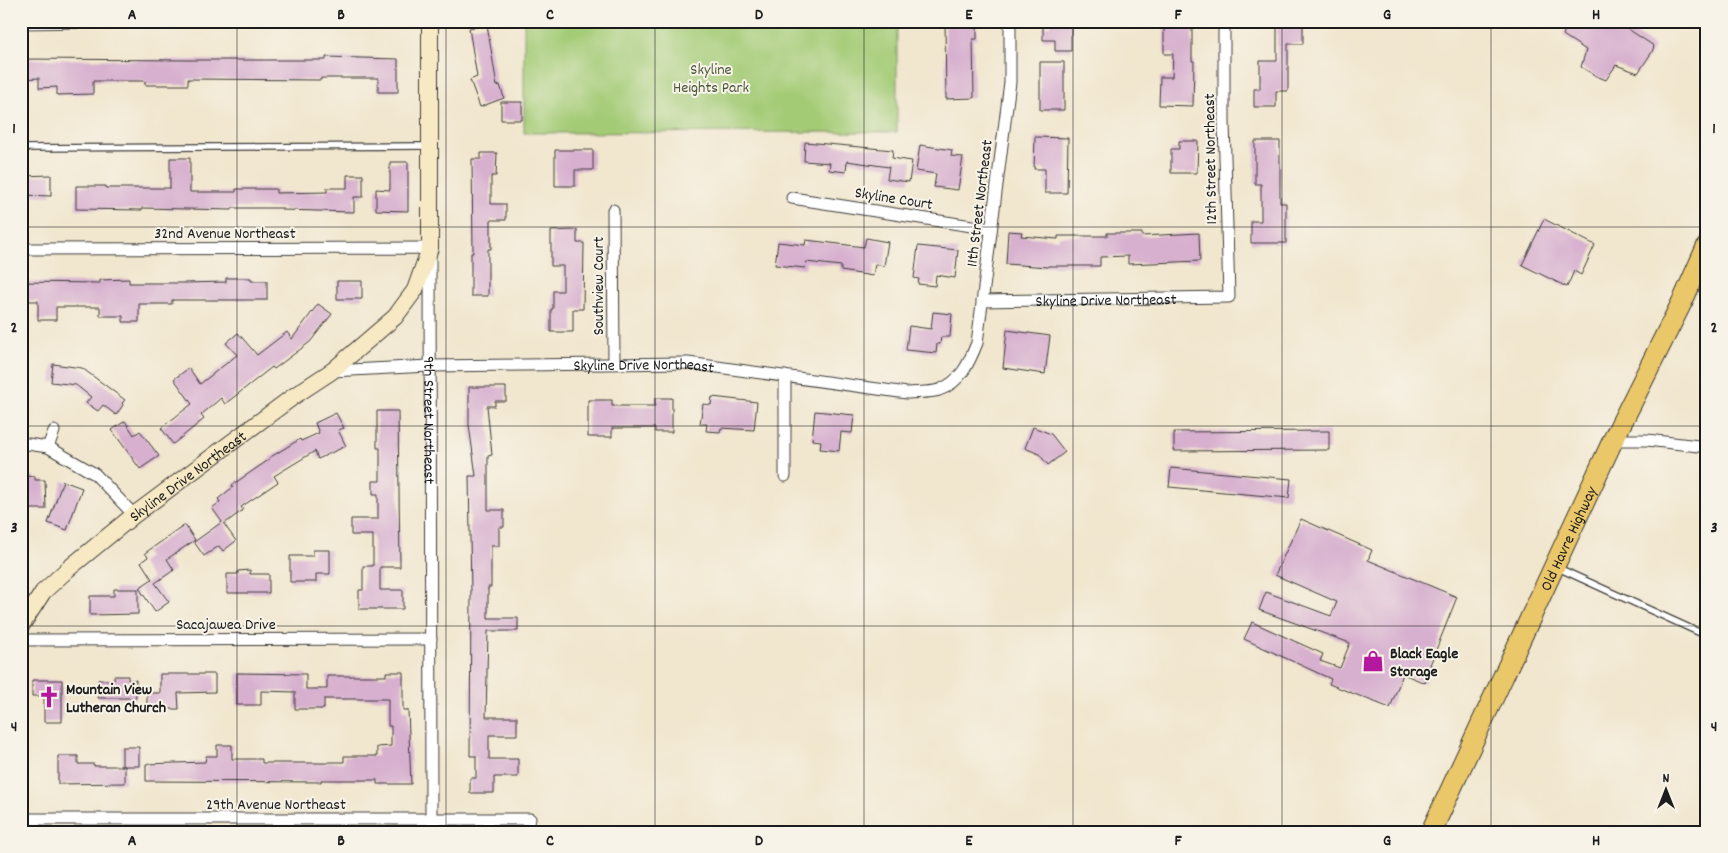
<svg xmlns="http://www.w3.org/2000/svg" width="1728" height="853" viewBox="0 0 1728 853" font-family="Dekko,sans-serif">
  <rect width="100%" height="100%" fill="#f7f3e8"/>
  <filter id="ink" filterUnits="userSpaceOnUse"><feTurbulence type="fractalNoise" baseFrequency=".02" numOctaves="2"/><feDisplacementMap in="SourceGraphic" scale="10" xChannelSelector="R" yChannelSelector="G"/><feConvolveMatrix kernelMatrix="1 2 1 2 8 2 1 2 1" color-interpolation-filters="sRGB"/></filter>
  <filter id="wash" filterUnits="userSpaceOnUse"><feTurbulence type="fractalNoise" baseFrequency=".0096" numOctaves="4" result="noise"/><feDisplacementMap in="SourceGraphic" scale="20" xChannelSelector="R" yChannelSelector="G"/><feGaussianBlur stdDeviation="1.12" result="paint"/><feColorMatrix in="noise" values="0 0 0 0 0 0 0 0 0 0 0 0 0 0 0 0 0 1.4 0 .05"/><feComposite in="paint" operator="in"/></filter>
  <g filter="url(#wash)">
    <rect width="100%" height="100%" fill="#f1e6ce"/>
    <path fill="#a3cb75" stroke="#607448" d="M524 21H897V132L524 133Z"/>
    <g id="blocks">
      <path fill="#d7b0cf" d="M945 21H977V39H973L974 98 946 99Z
        M1050 21H1071V51H1055V40H1043V26H1050Z
        M1173 21H1192V61H1194L1193 106 1159 105 1160 77H1172L1173 54H1164V24H1173Z
        M1277 21H1303V44H1288V91H1276V107H1254V89H1260V61H1277Z
        M1569 21H1630L1628 29 1654 46 1652 52 1638 73 1616 65 1606 80 1596 76 1581 67 1586 50 1563 35Z
        M487 25 497 86 500 85 504 98 480 107 470 80 477 77 469 28Z
        M326 57 398 59V92H378V78H321V80L188 79V85H145V81H93V94L57 95V87L39 88V78L21 79V59L188 60H326Z
        M1040 62H1064V110H1040Z
        M501 102H522V120H501Z
        M1035 137 1068 138 1067 193H1045V169H1034Z
        M1179 141H1198L1197 173H1171V149H1179Z
        M1255 141H1280V203H1286V243H1251V221H1261V184H1255Z
        M805 142 893 150 892 158 912 161 909 182 887 179 889 167 847 161 846 172 829 170 830 163 804 161Z
        M920 145 952 150 951 156 963 157 958 190 934 187 936 174 916 171Z
        M555 150H593V170H575V186H555Z
        M481 153H497L496 176H491V204H506V220H491V249H488V296H471V253H473L472 159H481Z
        M170 158H190V192H236V189H276V193L327 192V188H347V175H363V197H354V212L282 210V208H232V210L142 208V210L76 209V186H106V188H170Z
        M390 162H408V211L376 210V189L390 190Z
        M51 175V196L21 195V176Z
        M1544 219 1595 245 1581 275 1574 271 1567 287 1522 265Z
        M577 230V243H584L583 309H573V332H551V309H553V291H563V266H551V231Z
        M1008 231 1022 232 1021 236 1058 239V236H1107V233H1142V236L1199 233 1200 261 1128 264V256L1100 257V266H1048V267L1006 264Z
        M866 238 888 242 884 266 875 264 873 276 841 271V266L806 262 805 268 775 265 778 242 805 245 806 240 864 247Z
        M918 246 958 250 955 278 936 275 935 286 918 284 919 279 914 278Z
        M226 278H251V281H267V300H172V304H139V322H123V316H100V307H56V320H38V301H21V282L100 283V280L129 279V283H184L226 282Z
        M337 281H362V299H337Z
        M318 304 332 314 310 342 274 369 272 367 225 404 221 398 201 415 204 419 173 444 161 428 192 404 174 379 189 368 200 384 237 355 226 343 238 333 257 355 287 332 292 339Z
        M933 312 952 314 950 337H941L940 344H937L936 353 906 350 909 326 931 329Z
        M1007 330 1050 336 1045 374 1003 368Z
        M53 364 82 368 125 400 122 403 123 405 116 415 103 405 98 411 86 403 91 397 76 385 51 382Z
        M469 387H506V401H495V406H487L492 455 488 456V510H504V527H499V546H491V587H488V618H518V631H488L486 717H517V735H489V759H518V777H494V793H470V778H476V756H470L471 592 469 476H476L469 425Z
        M712 397 757 402 754 430 721 428 720 432 706 431 707 424H700L703 404 711 405Z
        M655 398H672V432H655V428H612V437H588V400H612V406H655Z
        M377 411H398L400 567H380V590H403V609H359V590H363V566H373V535H351V519H378V494H373V481H380V448H377Z
        M815 411 854 415 852 433 841 432 839 451 820 449 821 441 812 440Z
        M336 413 344 428 338 430 346 446 318 459 315 451 274 476 278 482 241 507 243 510 224 524 236 541 223 551 219 546 204 556 194 542 222 522 212 508 220 502 218 499 233 487 232 485 270 459 269 458 300 439 301 441 319 433 315 423Z
        M125 421 134 435 140 431 159 456 140 469 112 430Z
        M1033 427 1051 434 1065 452 1048 465 1039 454 1025 448Z
        M1329 431V450L1174 451V432Z
        M1171 468 1291 479 1289 498 1169 487Z
        M35 476V480H45L46 509H21V477Z
        M63 481 82 488 67 530 48 523Z
        M1301 519 1372 550 1368 560 1457 597 1430 665 1432 666 1425 683 1403 674 1390 708 1329 684 1331 679 1244 639 1252 622 1323 654 1320 661 1340 668 1350 643 1259 610 1266 592 1331 616 1337 602 1275 575Z
        M185 525 195 540 167 559 174 570 155 583 169 602 155 612 139 588 152 579 141 562 148 557 145 553Z
        M313 550H330V574H316V582H290V556H313Z
        M250 570V574H269V593H227V574H238V571Z
        M114 589H138V614L90 615V596H114Z
        M386 672H403V710H408L411 784H377V780H321V782L146 781V764L205 762 206 756H217V745H232V759H262V763H328V762H344V756H377V747L391 746V726H388V699H324V709H295V692L261 691V705H237V673L306 674V689H327V676H386Z
        M160 674H215V692L178 693 179 709H147V693H160Z
        M114 676H128V680H136V698H98V680H114Z
        M32 680H62V722H44V696H32Z
        M122 747H139V766H122Z
        M58 756H78V764H94V766H125V783L58 784Z"/>
    </g>
  </g>
  <g filter="url(#ink)">
    <use href="#blocks" fill-opacity="0" stroke="#3c3a37" stroke-width="1"/>
    <g fill="none" stroke-linecap="round" stroke-linejoin="round">
      <g stroke="#3c3a37" stroke-width="8">
        <path id="lane" d="M21 148 429 146
          M1556 567 1707 636"/>
      </g>
      <g stroke="#3c3a37" stroke-width="13">
        <g id="street">
          <path d="M21 23 151 21"/>
          <path d="M792 198 991 229"/>
          <path d="M613 210 614 363"/>
          <path id="s1" d="M21 249 430 248 431 819"/>
          <path id="s2" d="M982 301 1229 297 1224 122V21"/>
          <path id="s3" d="M332 371 429 366 688 363 907 393C917 392 930 393 939 390 961 382 969 363 977 343L1010 82V21"/>
          <path d="M1613 440H1647L1707 447"/>
          <path d="M21 443 48 447 95 474 134 515"/>
          <path d="M48 447 54 431"/>
          <path d="M785 476V376"/>
          <path d="M21 640 431 639"/>
          <path d="M21 819H530"/>
        </g>
      </g>
      <g stroke="#3c3a37" stroke-width="18">
        <g id="secondary">
          <path id="s4" d="M21 626 43 592 68 569 134 515 294 396 332 371 395 317 415 290 430 248V21"/>
        </g>
      </g>
      <g stroke="#3c3a37" stroke-width="22">
        <g id="highway">
          <path id="s5" d="M1431 832 1613 440 1683 300 1707 246"/>
        </g>
      </g>
      <use href="#lane" stroke="#fff" stroke-width="5.5"/>
      <use href="#street" stroke="#fff" stroke-width="11"/>
      <use href="#secondary" stroke="#f7e9c3" stroke-width="16"/>
      <use href="#highway" stroke="#eac769" stroke-width="20"/>
    </g>
  </g>
  <path fill="none" stroke="#1c1c1c" stroke-width="1" stroke-opacity="0.55" d="M237 21V832M446 21V832M655 21V832M864 21V832M1073 21V832M1282 21V832M1491 21V832M21 227H1707M21 426H1707M21 626H1707"/>
  <defs>
    <g id="shop-bare" transform="scale(1.725)"><path d="M-5-2.5h2.3a2.7 3.5 0 0 1 5.4 0H5L5.5 6h-11ZM-1.5-2.5h3a1.5 2.3 0 0 0-3 0Z" fill="#b5179e" stroke="#f7f3e8" stroke-width="2.5" paint-order="stroke"/></g>
    <g id="church-bare" transform="scale(1.725)"><path d="M-1.2-6h2.4v3.5h3.3v2.4h-3.3V6h-2.4V-.1h-3.3v-2.4h3.3Z" fill="#b5179e" stroke="#f7f3e8" stroke-width="2.5" paint-order="stroke"/></g>
  </defs>
  <g fill-rule="evenodd">
    <use href="#shop-bare" x="1373" y="661"/>
    <use href="#church-bare" x="49" y="697"/>
  </g>
  <g text-anchor="middle" stroke-width="4" stroke-linejoin="round" paint-order="stroke">
    <g font-size="16" fill="#4b593b" stroke="#f7f3e8">
      <text x="711" y="74">Skyline<tspan x="711" dy="18">Heights Park</tspan></text>
    </g>
    <g font-size="16" fill="#1c1c1c" stroke="#f7f3e8">
      <text transform="translate(1209 159) rotate(-91)" y="6">12th Street Northeast</text>
      <text transform="translate(894 197) rotate(9)" y="6">Skyline Court</text>
      <text transform="translate(978 203) rotate(-83)" y="6">11th Street Northeast</text>
      <text x="225" y="238">32nd Avenue Northeast</text>
      <text transform="translate(597 286) rotate(-90)" y="6">Southview Court</text>
      <text dy="6" stroke="none"><textPath href="#s2" startOffset="124">Skyline Drive Northeast</textPath></text>
      <text dy="6" stroke="none"><textPath href="#s3" startOffset="312">Skyline Drive Northeast</textPath></text>
      <text dy="6" stroke="none"><textPath href="#s1" startOffset="581">9th Street Northeast</textPath></text>
      <text dy="6" stroke="none"><textPath href="#s4" startOffset="226">Skyline Drive Northeast</textPath></text>
      <text dy="6" stroke="none"><textPath href="#s5" startOffset="324">Old Havre Highway</textPath></text>
      <text x="226" y="629">Sacajawea Drive</text>
      <text x="276" y="809">29th Avenue Northeast</text>
    </g>
    <g font-size="16" font-weight="bold" fill="#1c1c1c" stroke="#f7f3e8" text-anchor="start">
      <text x="1390" y="658">Black Eagle<tspan x="1390" dy="18">Storage</tspan></text>
      <text x="66" y="694">Mountain View<tspan x="66" dy="18">Lutheran Church</tspan></text>
    </g>
  </g>
  <rect width="1728" height="853" fill="none" stroke="#f7f3e8" stroke-width="55"/>
  <g transform="translate(1666 790)" stroke="#f7f3e8" stroke-width="4" paint-order="stroke">
  <path d="M0-4L9 19L0 12L-9 19Z" fill="#1c1c1c"/>
  <text y="-8" font-size="14" font-weight="bold" text-anchor="middle" fill="#1c1c1c">N</text>
  </g>
  <rect x="28" y="28" width="1672" height="798" fill="none" stroke="#1c1c1c" stroke-width="2"/>
  <g font-size="16" text-anchor="middle" font-weight="bold" fill="#1c1c1c">
    <text x="132" y="19">A</text>
    <text x="341" y="19">B</text>
    <text x="550" y="19">C</text>
    <text x="759" y="19">D</text>
    <text x="969" y="19">E</text>
    <text x="1178" y="19">F</text>
    <text x="1387" y="19">G</text>
    <text x="1596" y="19">H</text>
    <text x="14" y="133">1</text>
    <text x="1714" y="133">1</text>
    <text x="14" y="332">2</text>
    <text x="1714" y="332">2</text>
    <text x="14" y="532">3</text>
    <text x="1714" y="532">3</text>
    <text x="14" y="731">4</text>
    <text x="1714" y="731">4</text>
    <text x="132" y="845">A</text>
    <text x="341" y="845">B</text>
    <text x="550" y="845">C</text>
    <text x="759" y="845">D</text>
    <text x="969" y="845">E</text>
    <text x="1178" y="845">F</text>
    <text x="1387" y="845">G</text>
    <text x="1596" y="845">H</text>
  </g>
</svg>
